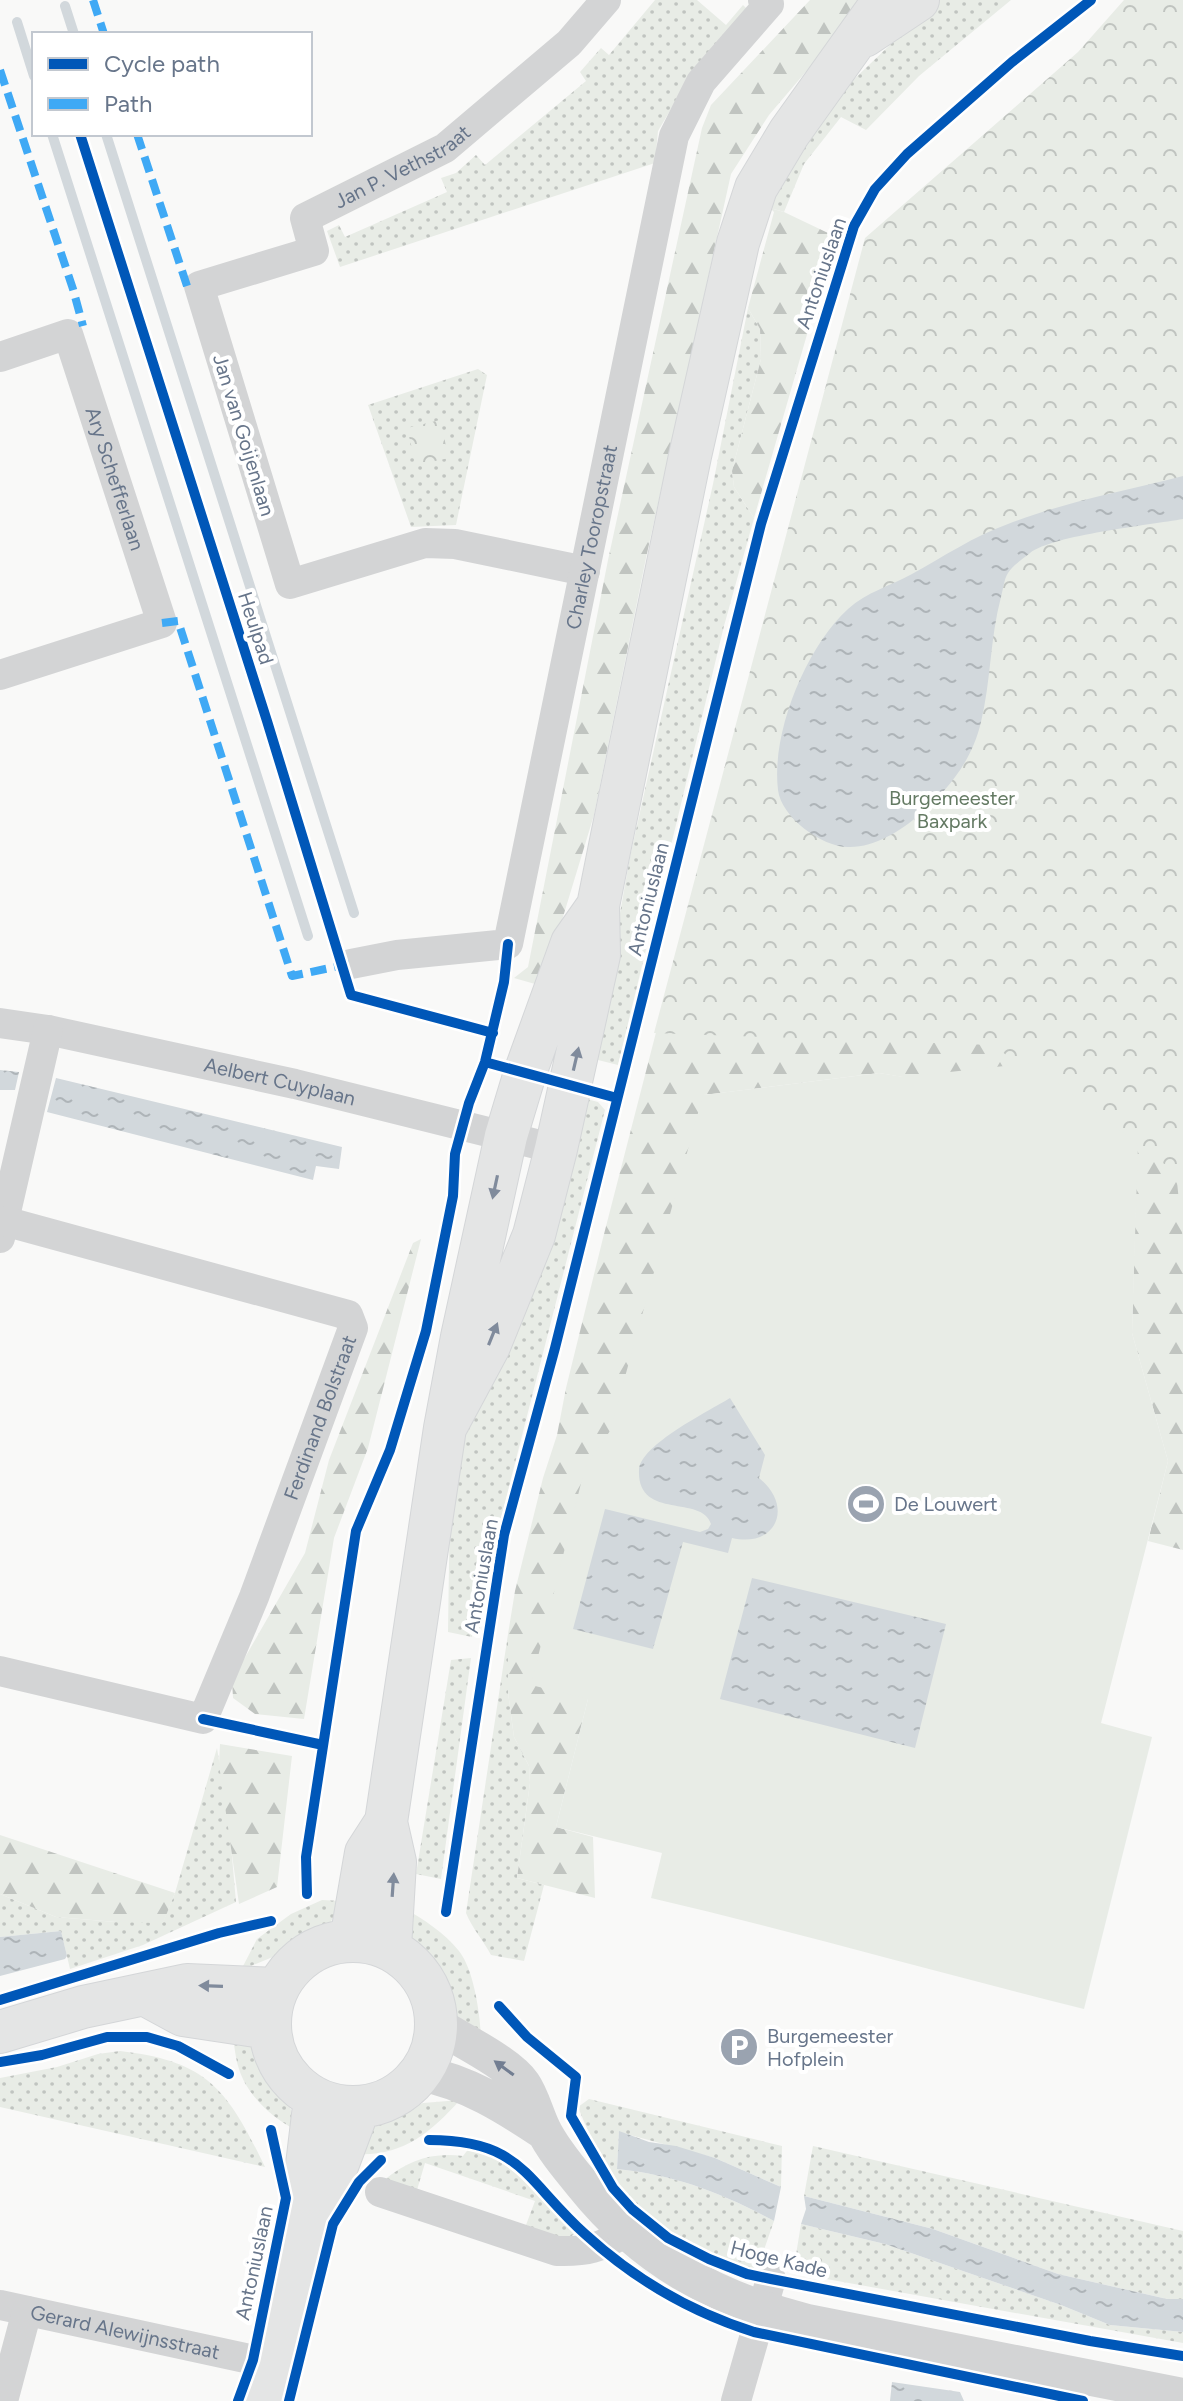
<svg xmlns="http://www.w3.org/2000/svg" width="1183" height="2401" viewBox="0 0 1183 2401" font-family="Figtree,sans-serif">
  <defs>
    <pattern id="grass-dots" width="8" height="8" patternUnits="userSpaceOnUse" patternTransform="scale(2)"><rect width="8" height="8" fill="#e8ece6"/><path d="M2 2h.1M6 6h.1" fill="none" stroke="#c0c4c0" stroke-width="1.8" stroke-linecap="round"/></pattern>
    <pattern id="forest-firs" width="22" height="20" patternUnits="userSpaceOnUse" patternTransform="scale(2)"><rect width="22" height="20" fill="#e8ece6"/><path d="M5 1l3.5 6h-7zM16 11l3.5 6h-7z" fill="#c0c4c0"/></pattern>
    <pattern id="park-crowns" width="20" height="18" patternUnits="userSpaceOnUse" patternTransform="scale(2)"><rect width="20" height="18" fill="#e8ece6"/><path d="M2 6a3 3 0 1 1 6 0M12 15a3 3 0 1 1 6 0" fill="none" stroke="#c0c4c0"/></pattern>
    <pattern id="water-ripples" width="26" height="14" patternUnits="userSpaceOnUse" patternTransform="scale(2)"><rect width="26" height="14" fill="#d2d8dc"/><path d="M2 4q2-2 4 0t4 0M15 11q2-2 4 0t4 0" fill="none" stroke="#aeb4b8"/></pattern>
  </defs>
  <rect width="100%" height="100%" fill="#f9f9f8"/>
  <path fill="url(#grass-dots)" d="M655 0H697L726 25 743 5 747 9 687 82 658 131 655 163 340 267 327 231 339 225 345 237 447 192 441 178 456 173 476 155 485 165 586 81 580 72 601 48 609 55Z
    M937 0H1011L919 76 866 130 841 117 804 164 784 212 770 208 802 143 848 85Z
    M748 308 760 329 761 359 732 471 734 487 754 518 724 626 618 1065 594 1059 630 857 713 484Z
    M478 369 487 375 456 525 411 527 368 405Z
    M579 1097 598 1102 605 1110 489 1565 479 1632H473L472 1637 448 1632 450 1497 474 1405Z
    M508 1634V1692L514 1737 529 1766 530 1783 517 1878 544 1885 524 1961 491 1955C483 1940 472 1928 466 1913Z
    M471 1658 441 1879 416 1874 451 1660Z
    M217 1748 229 1823 236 1902 143 1945 70 1969 61 1931 0 1937V1894L56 1917 116 1922H163L175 1893Z
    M322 1900 342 1901 328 1927 280 1954 241 1970 257 1939 291 1914Z
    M404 1908C424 1920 444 1932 459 1951 474 1970 480 2014 481 2037L453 2013 434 1958 410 1938Z
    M232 2029C262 2052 291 2094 296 2130 272 2118 247 2095 239 2069 235 2057 234 2042 232 2029Z
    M120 2051C209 2061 228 2091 265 2167L0 2107V2078L57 2067 98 2054Z
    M589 2099 782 2146 781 2187 715 2158 619 2132 617 2169C676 2175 722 2193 774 2221L757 2270C718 2262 649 2226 624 2195 603 2170 591 2138 578 2107Z
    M460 2100C429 2134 402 2157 354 2154L374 2127 423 2103Z
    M813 2146 1183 2231V2299H1167L1058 2274 933 2229 804 2196Z
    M470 2147C519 2167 541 2195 577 2232L569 2238H560L526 2225 535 2201 425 2163 417 2190 384 2180C409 2160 432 2152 463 2156Z
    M801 2224 885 2244 1061 2305 1110 2325 1183 2332V2343L793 2273Z"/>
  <path fill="url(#forest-firs)" d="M810 0H867L769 115 731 174 646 558 594 815 542 986 514 978 528 967 608 560 702 128 711 105Z
    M770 208 784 212 828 233 832 248 754 518 734 487 732 471 761 359 760 329 748 308 774 212Z
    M669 982 906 985 1183 1160V1550L1148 1541 1168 1461 1132 1333 1137 1144 903 1077 879 1073 704 1095 588 1699 556 1827 593 1837 595 1898 517 1878 530 1783 529 1766 514 1737 508 1692V1634L515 1591 543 1478 557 1435 566 1388 603 1238Z
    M421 1239 368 1448 334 1538 304 1719 255 1714 233 1698 232 1680 305 1553 329 1460 413 1243Z
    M220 1744 292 1756 277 1887 239 1904 219 1764Z
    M0 1835 175 1893 163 1923 116 1922 56 1917 0 1894Z"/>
  <path fill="url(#park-crowns)" d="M1124 0H1183V1241L1176 1172 992 1045 654 1033 865 238 1078 52Z
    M440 420 449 458 416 465 407 428Z"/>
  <path fill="#e8ece6" d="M1031 1063 1138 1144 1132 1333 1168 1461 1101 1723 1152 1737 1084 2009C939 1973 796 1932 651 1898L662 1853 556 1827 588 1699 531 1685 585 1467 610 1431 703 1095 879 1073 904 1077Z"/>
  <path fill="url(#water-ripples)" d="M1183 476V519C1150 525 1053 535 1030 553 1024 558 1012 566 1008 573 1004 579 1003 590 1001 597 990 638 991 681 981 722 972 761 948 790 919 815 901 831 873 848 848 847 822 847 781 817 778 790 771 733 806 647 848 609 867 592 890 586 912 574 943 557 974 536 1008 524 1064 502 1125 491 1183 476Z
    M0 1070 19 1072 15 1090H0Z
    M56 1078 342 1147 339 1169 316 1166 313 1180 47 1112Z
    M730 1398 765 1455 759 1478C794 1506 777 1548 732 1538L728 1553 683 1542 653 1649 573 1629 605 1509 700 1532 708 1529 711 1524C702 1494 637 1521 639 1470 640 1445 709 1411 730 1398Z
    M752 1578 946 1624 915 1748 720 1699Z
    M61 1931 67 1956 65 1959 0 1976V1937Z
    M619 2131 649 2142 676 2146 715 2158 781 2187 774 2221C722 2193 676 2175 617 2169Z
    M804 2196 933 2229 1058 2274 1167 2299H1183V2332L1110 2325 1061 2305 885 2244 801 2224 806 2209Z
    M892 2382 960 2392 964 2401H890Z"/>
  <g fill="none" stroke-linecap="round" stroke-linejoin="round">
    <path stroke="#d2d8dc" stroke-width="10" d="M65 6 74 34
      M17 22 34 76
      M52 134 308 936
      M106 134 354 913"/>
    <g stroke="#d4d6d8" stroke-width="44">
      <path id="secondary" d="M864 36 918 0
        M445 1428 489 1346 534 1235 556 1149 599 955 598 906 611 841 690 456 738 243 756 188 789 133 884 0
        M351 1940 366 1853 386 1822
        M270 2024a83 83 0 1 1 166 0a83 83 0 1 1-166 0Z
        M390 1948 395 1862 386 1822 445 1428 462 1337 506 1136 525 1073 572 943 598 906
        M146 1995 183 2015 269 2028
        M0 2032 83 2007 187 1985 277 1989
        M313 2217 325 2198 359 2107
        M264 2401 307 2228 304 2190 315 2098"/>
    </g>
    <g stroke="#d3d4d5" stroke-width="30">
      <path id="s1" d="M0 357 68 334 162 623 0 675"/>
      <path id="s2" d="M585 571 455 544 425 543 290 584 199 286 314 251 305 218 445 148 569 43 606 0"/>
      <path id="s3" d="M351 964 397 955 508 944 674 136 701 82 769 4 763 0"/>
      <path id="s4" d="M0 1023 48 1030 295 1084 556 1149"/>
      <path d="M0 1238 48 1030"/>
      <path id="s5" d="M0 1671 203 1719 254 1597 353 1328 348 1315 4 1221"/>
      <path d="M380 2192 557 2251C587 2252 600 2248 626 2232"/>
      <path id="s6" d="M0 2305 273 2364"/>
      <path d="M3 2401 27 2311"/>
      <path d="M736 2401 771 2279"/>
    </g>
    <path stroke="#d3d4d5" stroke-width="36" d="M437 2025C459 2039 509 2063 523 2084 532 2097 536 2115 543 2129 552 2148 568 2167 582 2184 643 2260 713 2298 807 2322L1183 2396
      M420 2073C467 2082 505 2106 544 2132"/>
    <use href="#secondary" stroke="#e4e5e5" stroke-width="42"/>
    <path stroke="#3fa9f5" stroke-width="8" stroke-dasharray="16 8" stroke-linecap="butt" d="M93 0 104 34
      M0 70 73 289 83 326
      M137 134 188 289
      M162 623 178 621 292 976 349 964"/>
    <g stroke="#fff" stroke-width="15">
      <path id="cycleway" d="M80 134 267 721 351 995 493 1033
        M485 1062 617 1098
        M203 1719 323 1745
        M307 1894 306 1857 356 1531 390 1450 426 1331 453 1196 455 1154 469 1103 485 1062 504 982 508 944
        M446 1912 504 1535 555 1348 761 524 854 226 875 189 907 154 1012 62 1091 0
        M0 2000 219 1933 271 1921
        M499 2006 527 2037 576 2077 571 2116 613 2188 632 2209 668 2238 709 2259 747 2274 771 2279 1090 2341 1183 2356
        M0 2062 42 2055 107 2037H147L178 2046 229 2074
        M429 2140C522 2140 525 2180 585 2234 634 2279 691 2312 754 2332L1083 2401
        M238 2401 253 2360 286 2198 271 2130
        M289 2401 333 2224 359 2182 381 2160"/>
    </g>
    <use href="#cycleway" stroke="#0057b8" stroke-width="10"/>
  </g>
  <defs><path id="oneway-solid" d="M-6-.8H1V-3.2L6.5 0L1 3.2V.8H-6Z" transform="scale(2)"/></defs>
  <g fill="#808b9c">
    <use href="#oneway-solid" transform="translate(576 1059) rotate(-77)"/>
    <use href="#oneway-solid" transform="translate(495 1187) rotate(102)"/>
    <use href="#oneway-solid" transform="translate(493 1334) rotate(-68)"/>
    <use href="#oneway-solid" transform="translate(393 1885) rotate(-86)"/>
    <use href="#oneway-solid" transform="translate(211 1986) rotate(-178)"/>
  </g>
  <use fill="#727e92" href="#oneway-solid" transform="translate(504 2068) rotate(-144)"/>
  <defs>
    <g id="stadium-disc" transform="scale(2)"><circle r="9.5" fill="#9aa3b0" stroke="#fff"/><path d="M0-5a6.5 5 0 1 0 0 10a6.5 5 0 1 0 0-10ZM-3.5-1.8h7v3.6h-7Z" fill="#fff"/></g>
    <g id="parking-disc" transform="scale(2)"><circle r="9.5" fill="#9aa3b0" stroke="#fff"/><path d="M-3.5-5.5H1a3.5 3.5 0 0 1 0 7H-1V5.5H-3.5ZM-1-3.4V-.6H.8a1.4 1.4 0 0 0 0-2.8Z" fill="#fff"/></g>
  </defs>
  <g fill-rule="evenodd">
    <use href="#stadium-disc" x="866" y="1504"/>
    <use href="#parking-disc" x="739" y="2047"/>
  </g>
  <g text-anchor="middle" stroke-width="8" stroke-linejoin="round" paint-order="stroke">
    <g font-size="20" fill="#67758a" stroke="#fff">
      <text dy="7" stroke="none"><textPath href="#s2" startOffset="880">Jan P. Vethstraat</textPath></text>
      <text transform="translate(821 273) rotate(-71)" y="7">Antoniuslaan</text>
      <text transform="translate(244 435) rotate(73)" y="7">Jan van Goijenlaan</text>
      <text dy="7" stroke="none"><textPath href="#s1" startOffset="224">Ary Schefferlaan</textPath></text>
      <text dy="7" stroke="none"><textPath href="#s3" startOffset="574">Charley Tooropstraat</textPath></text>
      <text transform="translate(256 628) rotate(72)" y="7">Heulpad</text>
      <text transform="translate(648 899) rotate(-76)" y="7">Antoniuslaan</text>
      <text dy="7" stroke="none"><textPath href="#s4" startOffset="286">Aelbert Cuyplaan</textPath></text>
      <text dy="7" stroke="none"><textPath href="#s5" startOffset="532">Ferdinand Bolstraat</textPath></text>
      <text transform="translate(481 1576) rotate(-80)" y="7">Antoniuslaan</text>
      <text transform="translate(779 2259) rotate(14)" y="7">Hoge Kade</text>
      <text transform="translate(254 2263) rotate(-78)" y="7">Antoniuslaan</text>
      <text dy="7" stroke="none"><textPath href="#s6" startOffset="128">Gerard Alewijnsstraat</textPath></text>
    </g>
    <g font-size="20" fill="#647a63" stroke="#fff">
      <text x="952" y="805">Burgemeester<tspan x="952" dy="23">Baxpark</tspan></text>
    </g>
    <g font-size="20" fill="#67758a" stroke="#fff" text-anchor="start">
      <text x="894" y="1511">De Louwert</text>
      <text x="767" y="2043">Burgemeester<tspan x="767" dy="23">Hofplein</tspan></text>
    </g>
  </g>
  <rect x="32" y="32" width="280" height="104" fill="#ffffff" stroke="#c2c8d0" stroke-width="2"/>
  <rect x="48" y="58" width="40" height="12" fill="#0057b8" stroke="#c2c8d0" stroke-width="2"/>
  <text x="104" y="72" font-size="24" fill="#67758a">Cycle path</text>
  <rect x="48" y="98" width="40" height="12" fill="#3fa9f5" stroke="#c2c8d0" stroke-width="2"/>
  <text x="104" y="112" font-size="24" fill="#67758a">Path</text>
</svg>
